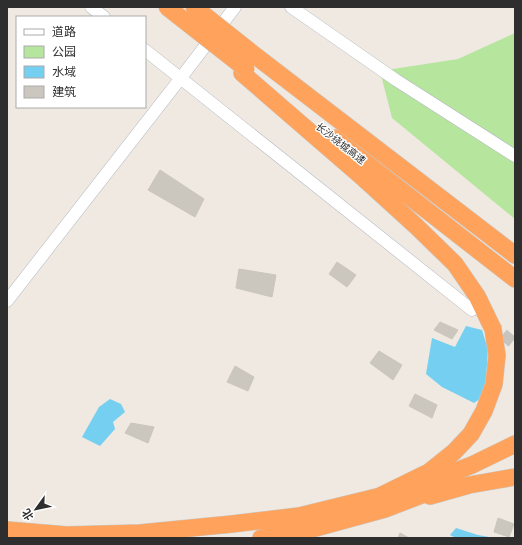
<svg xmlns="http://www.w3.org/2000/svg" width="522" height="545" viewBox="0 0 522 545" font-family="Montserrat,'Noto Sans SC',sans-serif">
  <rect width="100%" height="100%" fill="#efe9e1"/>
  <path fill="#b6e59e" d="M515 33V219L392 118 380 71 458 59Z"/>
  <path fill="#75cff0" d="M466 326 482 330 488 349 486 380 481 398 474 403 442 387 426 374 432 338 455 347Z
    M110 399 121 404 125 412 113 422 115 429 100 446 82 437 99 407Z
    M456 528 478 535 495 538H456L450 535Z"/>
  <path fill="#cbc7bf" stroke="#cbc5ba" d="M160 170 204 199 195 217 148 190Z
    M337 262 356 275 347 287 329 274Z
    M239 269 276 275 272 297 236 288Z
    M440 322 458 330 452 339 434 330Z
    M379 351 402 365 393 380 370 363Z
    M235 366 254 377 248 391 227 382Z
    M415 394 437 405 432 418 409 406Z
    M131 423 154 427 148 443 125 433Z
    M498 518 514 524 509 537 494 532Z
    M400 533 409 538H398Z"/>
  <g fill="none" stroke-linecap="round" stroke-linejoin="round">
    <path stroke="#c8c4bd" stroke-width="12" stroke-dasharray="12 6" stroke-linecap="butt" d="M489 323 515 344"/>
    <g stroke="#b4b7c1" stroke-width="13">
      <path id="minor" d="M91 7 104 17
        M291 7 396 80 515 156
        M145 50 472 310
        M7 301 180 79 235 7"/>
    </g>
    <g stroke="#c9c9c9" stroke-width="18">
      <path id="highway" d="M257 57 515 255
        M242 73 361 176 416 226 455 264 477 296 493 329 497 355 494 384 484 411 471 434 454 452 429 472 378 497
        M334 138 515 279
        M422 484 472 465 515 444
        M430 496 469 485 515 477
        M7 530 67 535 140 533 232 524 299 516 389 494
        M261 538 312 529 385 509 440 488"/>
    </g>
    <use href="#minor" stroke="#fff" stroke-width="12"/>
    <use href="#highway" stroke="#ffa35c" stroke-width="17"/>
    <g stroke="#c9c9c9" stroke-width="18" stroke-linecap="butt">
      <path id="highway-bridge" d="M167 7 246 69
        M194 7 257 57"/>
    </g>
    <use href="#highway-bridge" stroke="#ffa35c" stroke-width="17"/>
  </g>
  <g text-anchor="middle" stroke-width="3" stroke-linejoin="round" paint-order="stroke">
    <g font-size="10" fill="#2e2e2e" stroke="#fff">
      <text transform="translate(341 143) rotate(38)" y="4">长沙绕城高速</text>
    </g>
  </g>
  <rect width="522" height="545" fill="none" stroke="#2e2e2e" stroke-width="16"/>
  <rect x="16" y="16" width="130" height="92" fill="#ffffff" stroke="#ababab"/>
  <rect x="24" y="29" width="20" height="6" fill="#ffffff" stroke="#ababab"/>
  <text x="52" y="36" font-size="12" fill="#2e2e2e">道路</text>
  <rect x="24" y="46" width="20" height="12" fill="#b6e59e" stroke="#ababab"/>
  <text x="52" y="56" font-size="12" fill="#2e2e2e">公园</text>
  <rect x="24" y="66" width="20" height="12" fill="#75cff0" stroke="#ababab"/>
  <text x="52" y="76" font-size="12" fill="#2e2e2e">水域</text>
  <rect x="24" y="86" width="20" height="12" fill="#cbc7bf" stroke="#ababab"/>
  <text x="52" y="96" font-size="12" fill="#2e2e2e">建筑</text>
  <g transform="translate(36 509) rotate(237)" stroke="#ffffff" stroke-width="3" paint-order="stroke">
  <path d="M0-3L7 15L0 10L-7 15Z" fill="#2e2e2e"/>
  <text y="-6" font-size="11" font-weight="bold" text-anchor="middle" fill="#2e2e2e">北</text>
  </g>
</svg>
